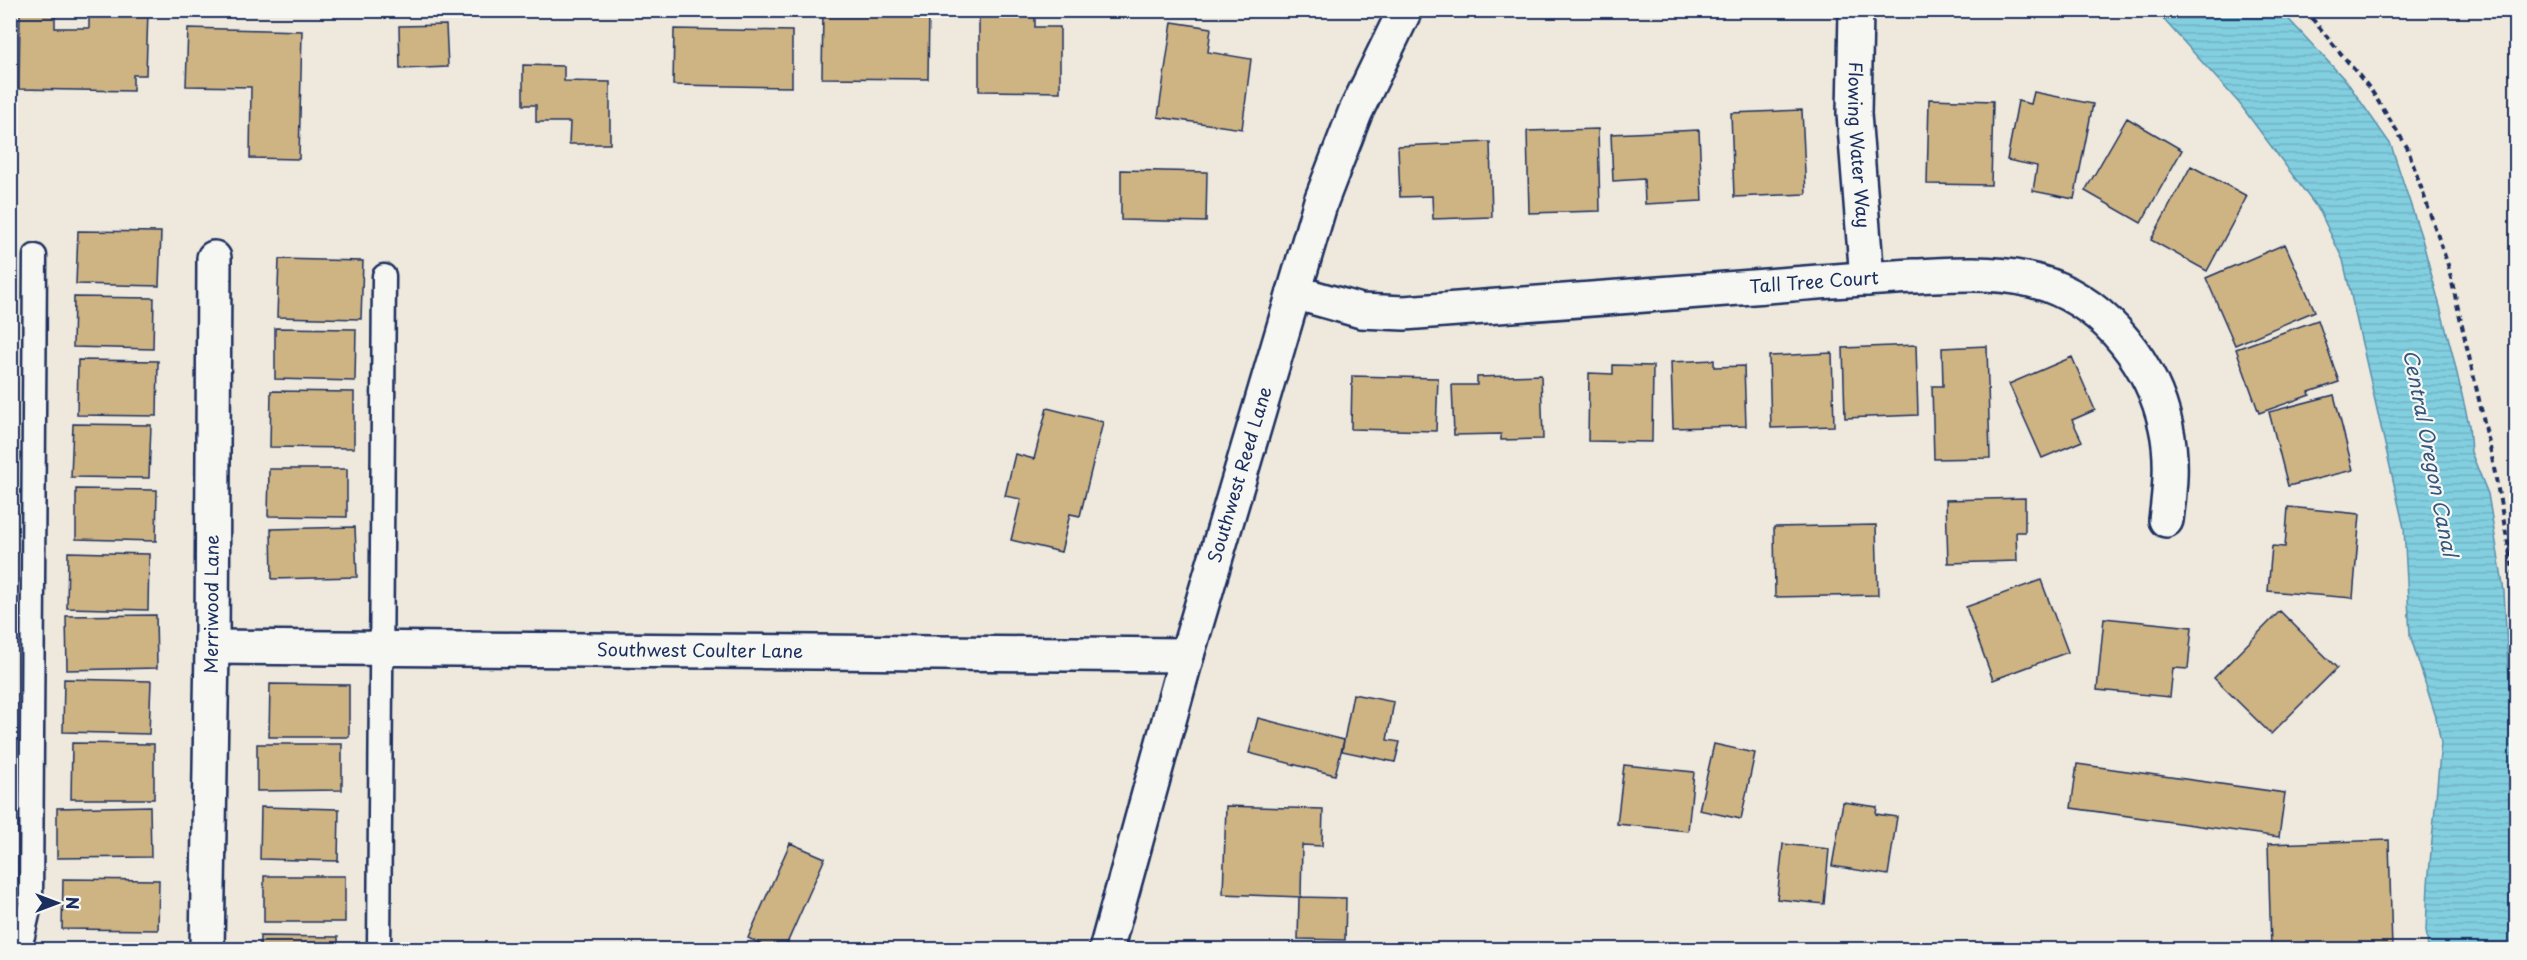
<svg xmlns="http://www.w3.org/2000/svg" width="2527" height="960" viewBox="0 0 2527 960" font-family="'Playpen Sans',sans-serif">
  <defs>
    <pattern id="water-rules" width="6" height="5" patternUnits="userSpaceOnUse" patternTransform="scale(1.5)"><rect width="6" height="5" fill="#82cfe0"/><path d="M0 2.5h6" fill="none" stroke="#70b2c3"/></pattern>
  </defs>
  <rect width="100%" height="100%" fill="#eee9dc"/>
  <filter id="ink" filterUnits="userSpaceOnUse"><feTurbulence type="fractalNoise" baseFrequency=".0167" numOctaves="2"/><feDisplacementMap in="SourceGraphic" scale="12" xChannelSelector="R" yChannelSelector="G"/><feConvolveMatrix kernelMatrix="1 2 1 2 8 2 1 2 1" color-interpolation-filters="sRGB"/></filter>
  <g filter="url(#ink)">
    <path fill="url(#water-rules)" stroke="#598fac" stroke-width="1.5" d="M2156 11H2281L2347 82 2391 145 2422 239 2452 352 2469 425 2471 452 2488 494 2504 591 2508 667 2516 704V949H2428L2426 930 2428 884 2441 743 2436 717 2410 635 2404 528 2343 260 2320 212 2239 103Z"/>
    <path fill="#ceb383" stroke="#1b2f5e" stroke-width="1.5" d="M20 10H55V28H89V10H148L146 75H133V91L19 89Z
      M823 10H929L928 79 822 78Z
      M979 10H1035V27H1060V92L979 91Z
      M1172 22 1211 28 1208 52 1251 59 1242 129 1158 117Z
      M446 25 448 67 400 69 399 26Z
      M188 28 302 31 299 159 250 158 251 87 186 86Z
      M674 29 792 31V87L673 85Z
      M523 65 564 66V81L610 82V144H569L570 122H536V105H523Z
      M2034 92 2093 104 2074 199 2033 191 2037 166 2007 160 2018 101 2031 104Z
      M1929 99 1993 101 1991 185 1927 184Z
      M1802 110 1806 194 1734 197 1731 113Z
      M2127 118 2182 150 2141 223 2085 191Z
      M1598 129 1600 211 1529 213 1527 131Z
      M1699 130 1702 201 1645 204 1644 179 1613 181 1611 134Z
      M1490 142 1492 217 1433 219 1432 196 1400 197 1398 146Z
      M2191 166 2247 196 2207 271 2151 240Z
      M1121 170 1207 172 1206 222 1121 220Z
      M78 231 161 232 159 286 76 284Z
      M2285 244 2315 311 2235 345 2206 278Z
      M279 259 363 261 361 319 277 317Z
      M74 297 154 298 153 349 73 347Z
      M2318 320 2339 382 2309 392 2310 395 2259 413 2236 349Z
      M275 328 356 329 355 381 275 379Z
      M1916 345 1918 415 1845 418 1843 348Z
      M1987 346 1990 458 1934 459 1932 386H1943L1942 348Z
      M1832 353 1834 426 1771 428 1769 356Z
      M2072 357 2095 410 2072 420 2082 441 2042 458 2009 384Z
      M78 360 158 361 157 416 77 415Z
      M1714 360V367L1744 366 1746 426 1673 428 1671 362Z
      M1613 365 1653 366 1652 442 1588 441 1589 373 1613 374Z
      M1541 375 1543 439 1501 440V434L1454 435 1452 385H1477V377Z
      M1352 376 1438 378 1436 431 1351 429Z
      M271 391 354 392V448L270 447Z
      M2334 395 2353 470 2288 486 2269 412Z
      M1047 408 1103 422 1080 516 1070 514 1061 552 1011 540 1021 499 1005 496 1015 454 1034 459Z
      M73 424 151 425 149 478 71 477Z
      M269 469H347V517L268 516Z
      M76 489 157 490 156 541 76 539Z
      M10 496H14L13 540H10Z
      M2025 498V532H2016L2017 561 1948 563 1946 500Z
      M2288 507 2360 514 2353 598 2268 591 2272 546 2285 547Z
      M1876 525 1878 595 1775 597 1774 527Z
      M355 527 357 577 272 579 271 529Z
      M68 552 149 554 148 610 67 608Z
      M2041 580 2068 652 1993 680 1966 607Z
      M2280 611 2337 668 2271 734 2214 678Z
      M156 615 157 668 67 670 66 616Z
      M2104 618 2192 627 2188 669 2173 668 2170 697 2097 690Z
      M64 679 151 681 149 734 63 732Z
      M270 684 349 685V737H269Z
      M1353 694 1394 702 1387 740 1400 742 1395 762 1342 751Z
      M1258 718 1344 740 1335 775 1249 753Z
      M72 743 154 744V799H71Z
      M257 744H342V790L257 791Z
      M1714 744 1755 753 1741 819 1699 810Z
      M2077 764 2285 793 2279 837 2071 808Z
      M1624 765 1694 772 1688 831 1617 824Z
      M1843 802 1877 807 1876 814 1897 817 1888 875 1832 866Z
      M150 806 151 857 57 858V808Z
      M1226 806 1323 809 1322 846 1302 845 1301 897 1223 894Z
      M261 807 339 809 338 861 260 859Z
      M2389 840 2392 950 2271 949 2268 844Z
      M790 843 825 858 784 950H773L748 938Z
      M1783 844 1829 849 1824 904 1777 899Z
      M264 876H345V922H264Z
      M63 879 159 880 158 930 62 929Z
      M1299 897 1346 898 1345 940 1298 939Z
      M260 936 338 937V950H260Z"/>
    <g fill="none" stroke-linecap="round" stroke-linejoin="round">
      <g stroke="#1b2f5e" stroke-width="27">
        <path id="service" d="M14 950 23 936 31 901 35 256
          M379 950 384 276"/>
      </g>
      <g stroke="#1b2f5e" stroke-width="38">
        <g id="minor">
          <path id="s1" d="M1856 10 1854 114 1867 279"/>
          <path id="s2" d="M1294 292 1361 311 1404 313C1534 303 1663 294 1792 284 1833 281 1873 278 1914 276 1960 274 2004 270 2048 285 2108 307 2153 366 2166 427 2173 458 2170 489 2166 520"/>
          <path id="s3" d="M212 647 1187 655"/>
          <path id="s4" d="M207 950 212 647 214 258"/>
          <path id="s5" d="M1106 950 1187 655 1321 201 1355 113 1405 10"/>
        </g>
      </g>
      <path stroke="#1b2f5e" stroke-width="4" stroke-dasharray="6 4.5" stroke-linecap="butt" d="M2305 10 2371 90 2407 147 2448 265 2491 452 2516 587"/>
      <use href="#service" stroke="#f6f6f2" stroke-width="22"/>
      <use href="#minor" stroke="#f6f6f2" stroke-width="33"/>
    </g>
  </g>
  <g text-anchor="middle" stroke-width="4.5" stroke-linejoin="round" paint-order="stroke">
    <g font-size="18" fill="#1b2f5e" stroke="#f6f6f2">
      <text dy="6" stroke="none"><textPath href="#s1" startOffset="135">Flowing Water Way</textPath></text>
      <text dy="6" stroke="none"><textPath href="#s2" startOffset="524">Tall Tree Court</textPath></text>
      <text dy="6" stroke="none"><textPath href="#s5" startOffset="494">Southwest Reed Lane</textPath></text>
      <text dy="6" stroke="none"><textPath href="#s4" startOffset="346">Merriwood Lane</textPath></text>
      <text dy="6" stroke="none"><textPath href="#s3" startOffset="488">Southwest Coulter Lane</textPath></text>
    </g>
    <g font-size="20" font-style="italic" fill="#35577e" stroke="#f6f6f2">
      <text transform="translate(2430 453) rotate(79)" y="7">Central Oregon Canal</text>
    </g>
  </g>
  <rect width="2527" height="960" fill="none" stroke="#f6f6f2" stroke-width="36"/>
  <rect x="18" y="18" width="2491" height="924" fill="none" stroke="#1b2f5e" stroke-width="2" filter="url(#ink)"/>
  <g transform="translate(57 903) rotate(90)" stroke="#f6f6f2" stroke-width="4.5" paint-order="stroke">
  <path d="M0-4.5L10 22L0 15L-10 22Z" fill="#1b2f5e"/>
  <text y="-9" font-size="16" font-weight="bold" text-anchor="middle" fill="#1b2f5e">N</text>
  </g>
</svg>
